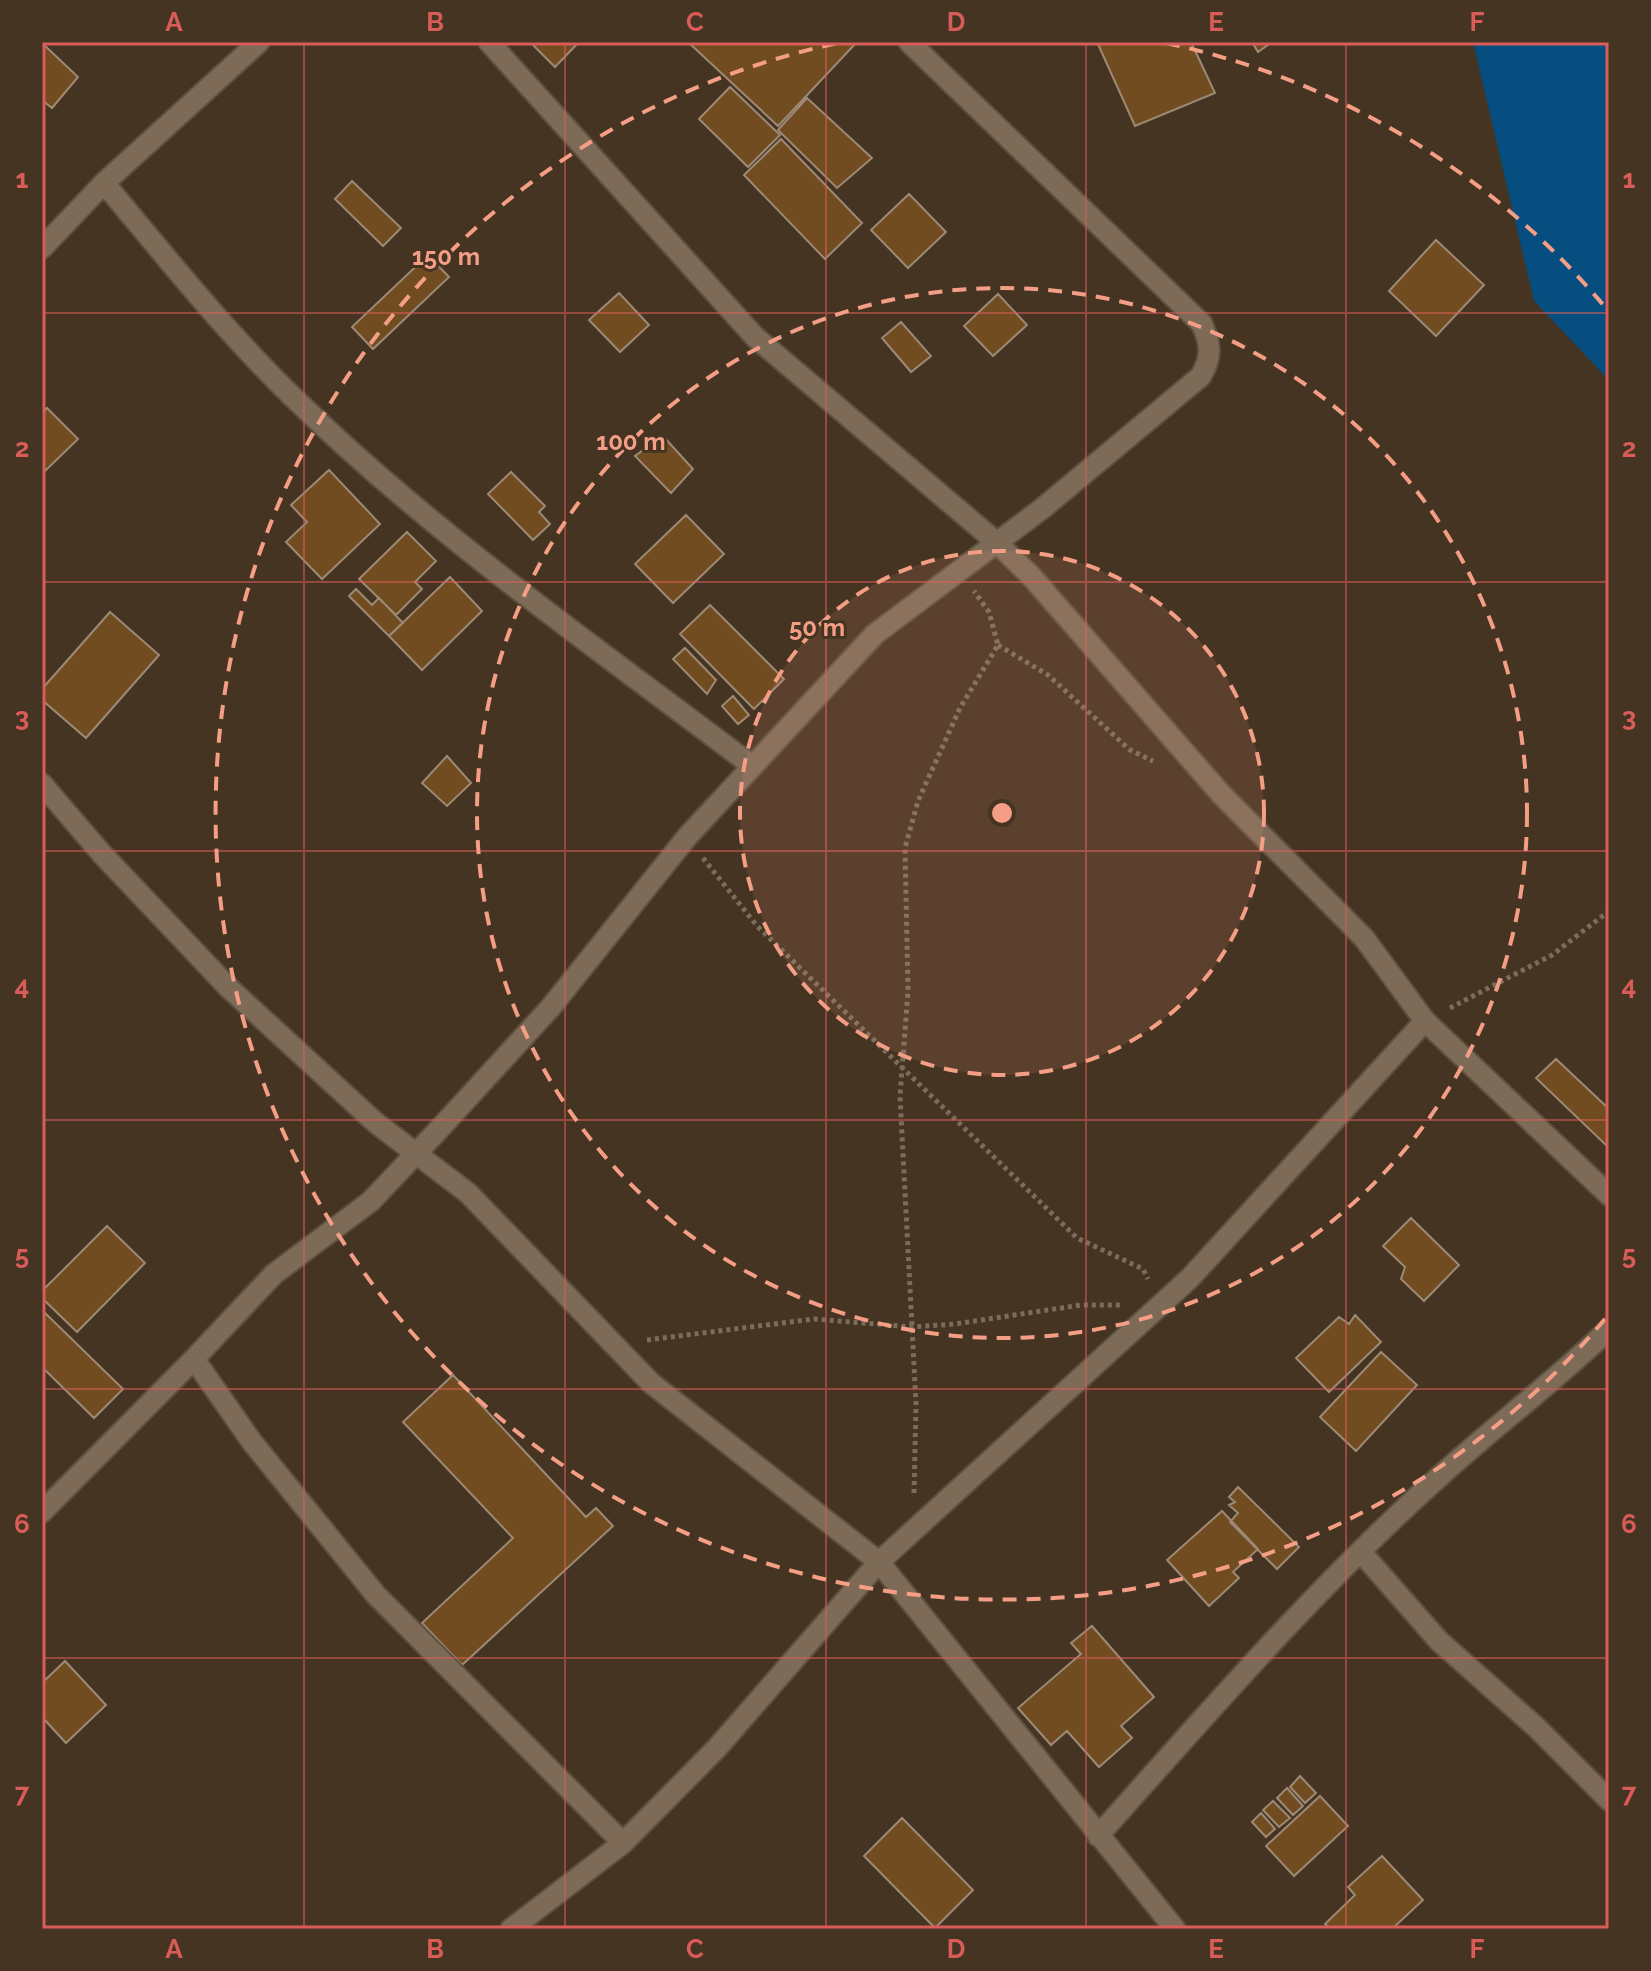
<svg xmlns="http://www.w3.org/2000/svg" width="1651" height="1971" viewBox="0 0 1651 1971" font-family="Raleway,sans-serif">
  <rect width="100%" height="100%" fill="#453422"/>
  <path fill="#064e7f" d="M1473 42H1609V380L1534 301Z"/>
  <path fill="#714c20" stroke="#9d8975" stroke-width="2" d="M530 42H579L555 67Z
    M688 42H857L778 126Z
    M1097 42H1191L1215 93 1135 126Z
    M1252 42H1272L1258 52Z
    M42 43 78 77 52 108 42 100Z
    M730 87 780 135 748 167 699 119Z
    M807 98 872 158 837 188 778 130Z
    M781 139 862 223 825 259 744 175Z
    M352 181 401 228 383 246 335 199Z
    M909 194 946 232 908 268 871 230Z
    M1436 240 1484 285 1436 336 1389 291Z
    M428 255 449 277 373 349 352 327Z
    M619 293 649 325 620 352 589 320Z
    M998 294 1027 325 993 356 964 326Z
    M901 322 931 356 911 372 882 338Z
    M47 408 78 439 42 474V413Z
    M663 436 693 469 671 493 635 456Z
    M329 470 380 524 322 579 286 542 307 522 291 505Z
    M511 472 545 506 539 512 550 524 533 540 488 494Z
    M686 515 724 554 673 603 635 564Z
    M407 532 436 561 415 582 422 589 396 615 359 579Z
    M450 577 482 611 422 670 389 636Z
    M356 589 372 605 379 598 403 623 389 636 349 596Z
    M710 605 784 679 754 709 680 634Z
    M110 612 159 655 86 738 42 700V689Z
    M685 648 716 680 707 694 673 659Z
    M733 696 749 715 738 724 722 706Z
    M447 756 471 783 447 806 422 783Z
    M1556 1059 1609 1109V1148L1536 1078Z
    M1411 1218 1459 1265 1424 1301 1401 1279 1405 1267 1383 1246Z
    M107 1226 145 1263 77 1332 42 1298V1291Z
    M42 1310 123 1389 94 1418 42 1367Z
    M1355 1315 1381 1342 1329 1392 1296 1358 1339 1317 1349 1324Z
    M1381 1352 1417 1385 1356 1451 1320 1417Z
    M453 1375 586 1517 596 1508 613 1526 462 1665 422 1623 513 1538 403 1422Z
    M1238 1487 1299 1547 1277 1569 1230 1522 1238 1513 1229 1505 1235 1502 1229 1497Z
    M1222 1511 1258 1549 1233 1572 1239 1578 1209 1606 1167 1560Z
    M1092 1626 1154 1697 1121 1726 1132 1738 1099 1767 1067 1731 1051 1745 1018 1708 1081 1654 1071 1643Z
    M65 1661 106 1705 66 1743 42 1717V1683Z
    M1300 1776 1316 1793 1305 1803 1290 1787Z
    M1287 1788 1303 1806 1293 1815 1277 1798Z
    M1320 1796 1348 1826 1294 1876 1266 1846Z
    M1273 1801 1290 1818 1279 1827 1263 1810Z
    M1261 1813 1275 1829 1266 1837 1252 1822Z
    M902 1818 973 1890 935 1928 864 1856Z
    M1382 1856 1423 1900 1392 1929H1330L1325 1924 1355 1895 1348 1887Z"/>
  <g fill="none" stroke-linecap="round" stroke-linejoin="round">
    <g stroke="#5d503f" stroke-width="24">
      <path id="street" d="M489 42 755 337 995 541 1031 576 1221 794 1364 938 1425 1021 1609 1195
        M104 183C166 257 227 334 297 401 436 536 597 648 751 765
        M42 248 104 183 259 42
        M42 784 102 854 229 988 376 1123 468 1193 651 1383 879 1562 717 1748 623 1843 511 1929
        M42 1512 194 1359
        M1361 1552 1439 1641 1536 1727 1609 1800
        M1098 1836C1208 1713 1317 1586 1440 1476 1495 1426 1555 1381 1609 1329
        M623 1843 376 1595 252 1442 194 1359 274 1274 371 1201 443 1125 551 1007 687 837 875 634 1043 508 1201 376C1212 356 1211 345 1202 324L909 42
        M1175 1929 879 1562 1190 1278 1425 1021"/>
    </g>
    <path stroke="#7b6c5c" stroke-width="5" stroke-dasharray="4 4" stroke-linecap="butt" d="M998 645 1048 675 1130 750 1153 761
      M703 858 757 926 1077 1238 1143 1269 1148 1279
      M1450 1008 1552 955 1609 911
      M647 1340 814 1319 912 1327 955 1324 1081 1305H1121
      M914 1493 916 1404 900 1096 908 991 905 848 918 801 960 708 998 645 989 612 974 591"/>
    <use href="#street" stroke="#7e6b57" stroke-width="20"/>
  </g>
  <path fill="none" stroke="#d95c58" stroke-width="2" stroke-opacity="0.55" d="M304 42V1929M565 42V1929M826 42V1929M1086 42V1929M1346 42V1929M42 313H1609M42 582H1609M42 851H1609M42 1120H1609M42 1389H1609M42 1658H1609"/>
  <circle cx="1002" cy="813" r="262" fill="#f49e86" fill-opacity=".12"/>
  <g fill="none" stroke="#f49e86" stroke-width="4" stroke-dasharray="14 10">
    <circle cx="1002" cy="813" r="262"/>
    <circle cx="1002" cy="813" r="525"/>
    <path d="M1605 1319A787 787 0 1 1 838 43M1166 43A787 787 0 0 1 1605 307"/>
  </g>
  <circle cx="1002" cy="813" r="12" fill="#f49e86" stroke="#453422" stroke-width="4"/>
  <g font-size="24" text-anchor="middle" font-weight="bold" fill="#f49e86" stroke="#453422" stroke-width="6" stroke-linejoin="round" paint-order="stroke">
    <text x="446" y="265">150 m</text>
    <text x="631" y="450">100 m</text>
    <text x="817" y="636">50 m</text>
  </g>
  <rect width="1651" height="1971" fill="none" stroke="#453422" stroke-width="88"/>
  <rect x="44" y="44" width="1563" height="1883" fill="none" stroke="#d95c58" stroke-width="3"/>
  <g font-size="26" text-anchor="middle" font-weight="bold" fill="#d95c58">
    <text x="174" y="31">A</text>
    <text x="435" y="31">B</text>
    <text x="695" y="31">C</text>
    <text x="956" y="31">D</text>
    <text x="1216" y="31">E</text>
    <text x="1477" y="31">F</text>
    <text x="22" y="188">1</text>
    <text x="1629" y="188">1</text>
    <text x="22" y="457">2</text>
    <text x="1629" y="457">2</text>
    <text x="22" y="726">3</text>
    <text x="1629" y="726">3</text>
    <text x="22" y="995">4</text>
    <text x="1629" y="995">4</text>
    <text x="22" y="1264">5</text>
    <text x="1629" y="1264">5</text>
    <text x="22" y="1533">6</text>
    <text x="1629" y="1533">6</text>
    <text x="22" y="1802">7</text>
    <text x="1629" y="1802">7</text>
    <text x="174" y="1958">A</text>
    <text x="435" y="1958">B</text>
    <text x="695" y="1958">C</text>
    <text x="956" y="1958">D</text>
    <text x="1216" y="1958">E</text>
    <text x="1477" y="1958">F</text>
  </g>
</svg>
